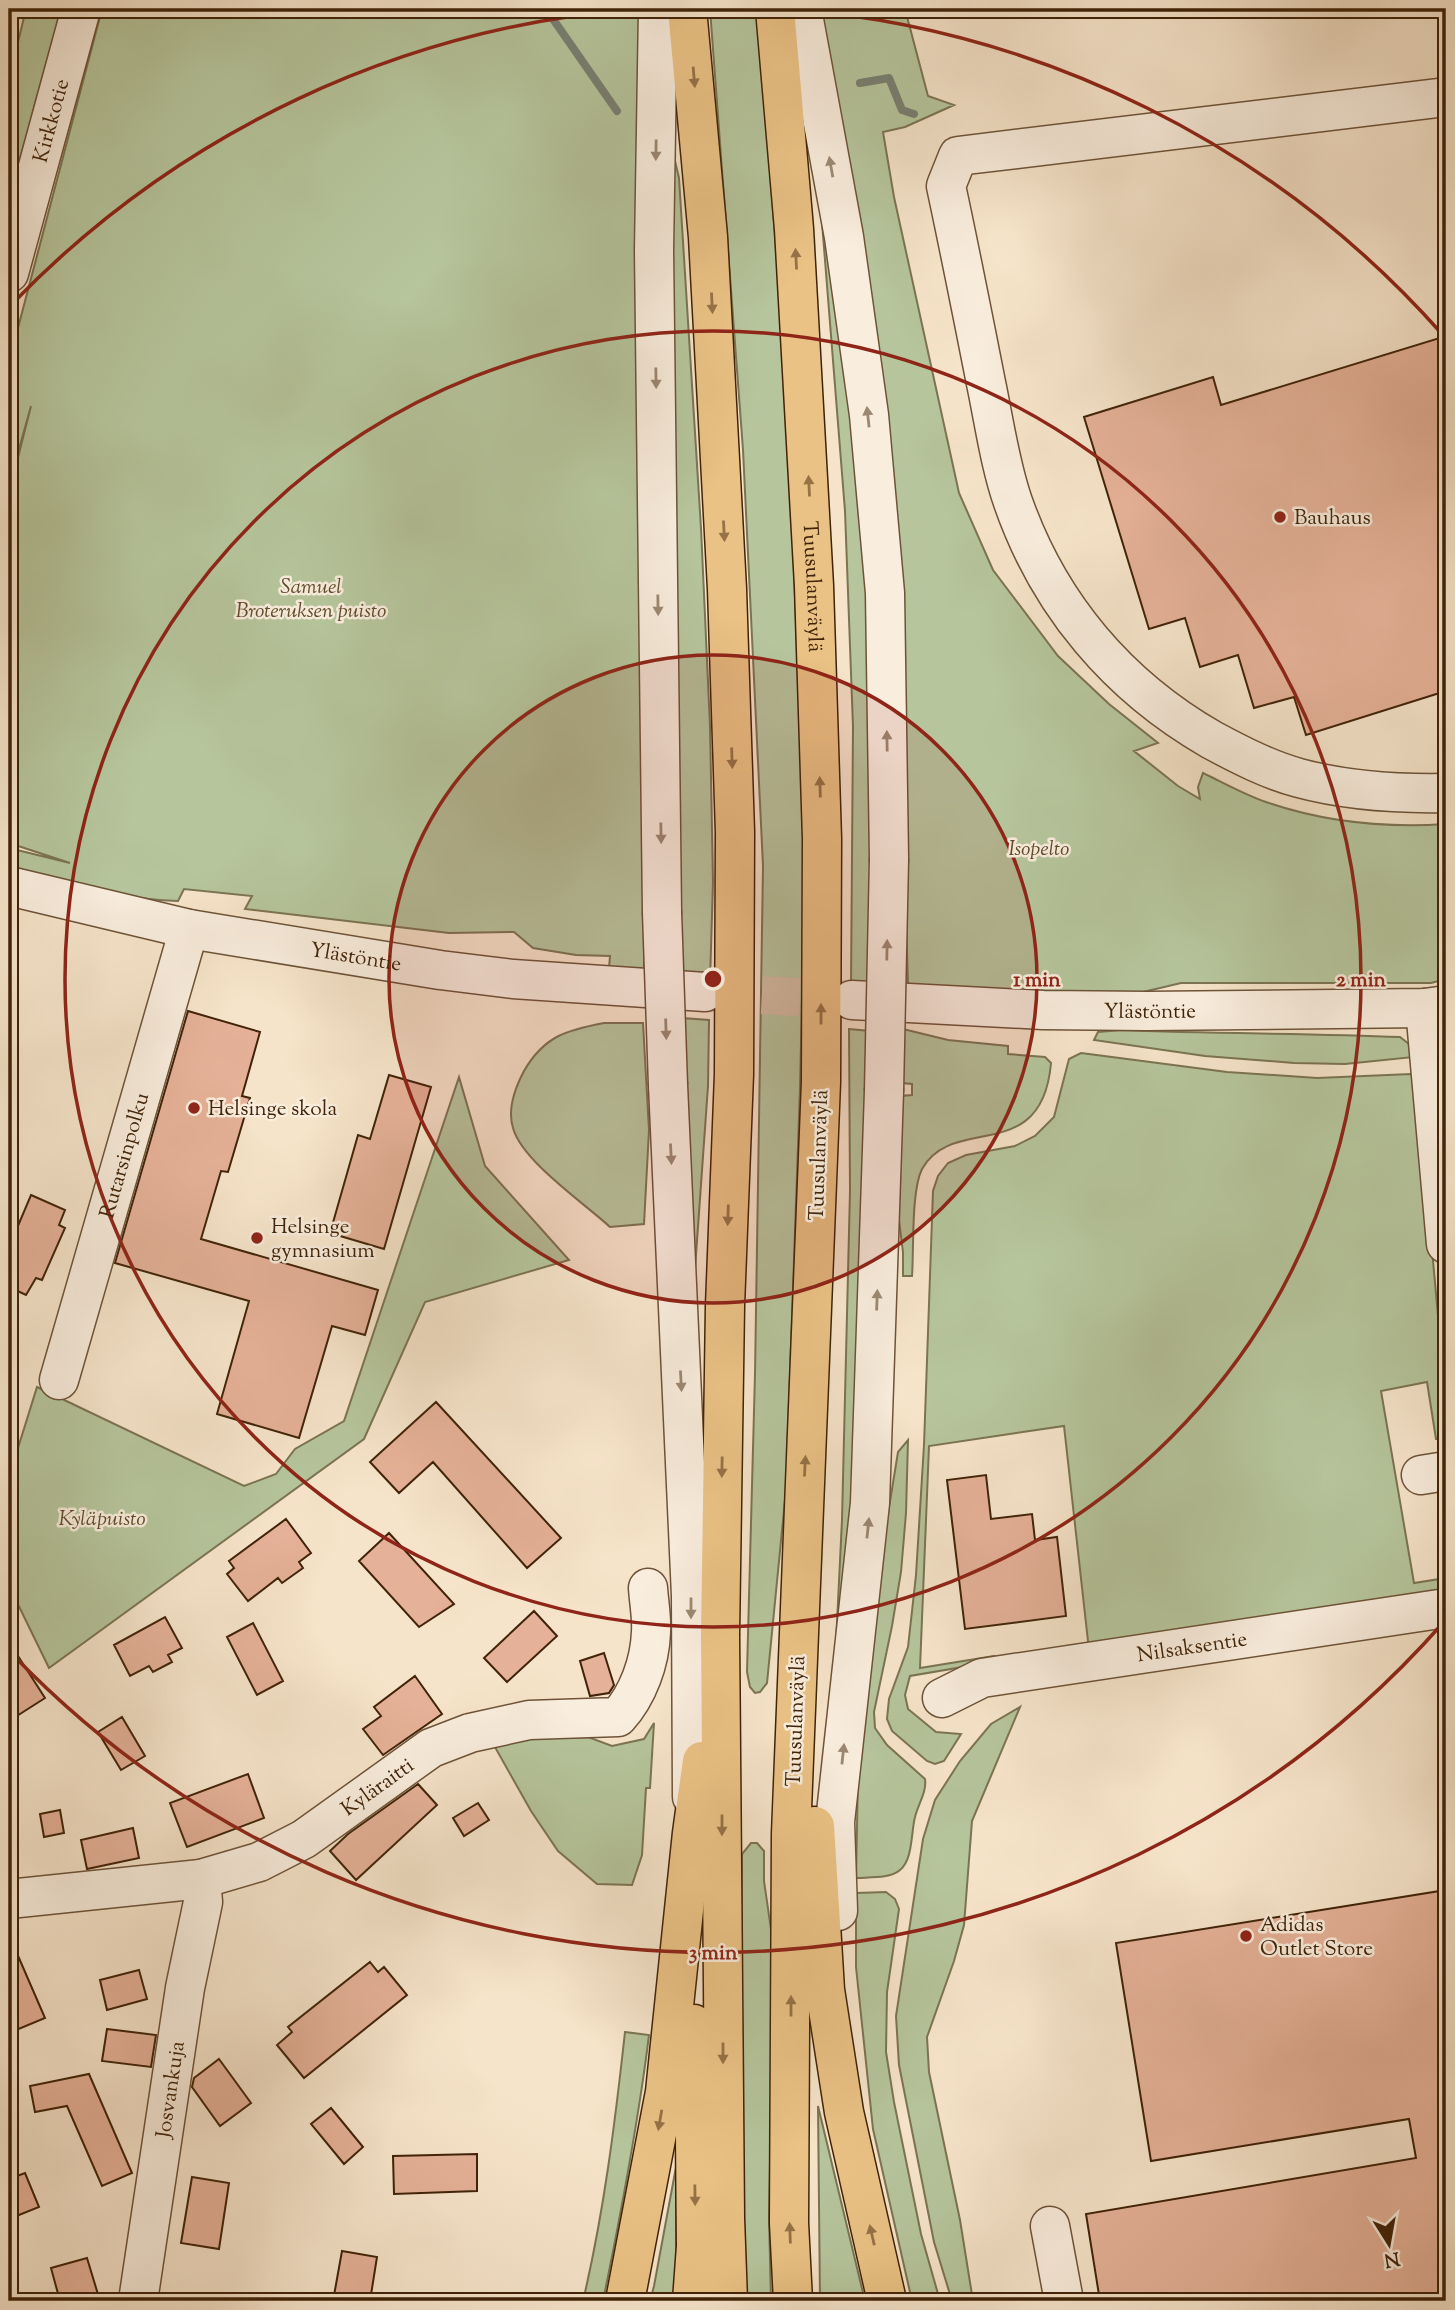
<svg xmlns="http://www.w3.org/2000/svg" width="1455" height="2310" viewBox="0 0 1455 2310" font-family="'Sorts Mill Goudy',serif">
  <rect width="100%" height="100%" fill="#f6e4ca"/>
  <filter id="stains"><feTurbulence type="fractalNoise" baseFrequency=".00286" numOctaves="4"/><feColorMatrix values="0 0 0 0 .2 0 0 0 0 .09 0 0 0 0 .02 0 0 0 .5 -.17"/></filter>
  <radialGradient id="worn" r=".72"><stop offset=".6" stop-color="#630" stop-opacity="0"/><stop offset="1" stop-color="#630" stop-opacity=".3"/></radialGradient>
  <path fill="#b6c59c" stroke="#7b7452" stroke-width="2" d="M26 9H61L9 200V79Z
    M102 9H647L644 971 609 968 610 956 576 955 533 948 514 932 449 933 245 909 252 896 184 889 178 901C120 900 64 880 9 866V848L70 863 9 843V493L31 406 9 485V362Z
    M710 9H758L788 410 805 864 800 1088 786 1490 767 1683 760 1692 755 1693 750 1687 747 1672 755 1374 763 866 743 450Z
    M821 9H905L928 96 954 105 905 127 883 132 894 197 959 493 993 570 1058 656 1109 704 1158 743 1134 751 1178 786 1200 799 1198 787 1203 773C1224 783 1245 795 1266 802 1324 822 1385 828 1446 824V979L1431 983H1181L1122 997 908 984 893 519Z
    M675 161 679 178 701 528 710 726 713 882 710 981 680 978 671 180Z
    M821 210 843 306 874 662 870 987 851 986 853 727 845 511Z
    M682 1018 709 1020 708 1086 694 1283Z
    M604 1023H643L649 1130 644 1224 610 1227C584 1203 522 1161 513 1128 507 1109 515 1088 524 1071 544 1036 567 1030 604 1023Z
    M849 1029 870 1031 860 1507 834 1684 842 1520 850 1191Z
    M903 1029 948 1040 1008 1046V1054L1045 1057 1051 1063C1042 1167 953 1113 922 1169 911 1191 914 1250 912 1276H903V1252L896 1196 900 1096 912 1095V1084L902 1083Z
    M1122 1030C1215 1034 1307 1033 1400 1037L1409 1044 1414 1057 1345 1064 1294 1063 1205 1056 1094 1040 1098 1032Z
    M1081 1053 1227 1072 1317 1078 1411 1074 1417 1084 1446 1404V1439H1436L1427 1382 1381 1391 1414 1583 1446 1578V1590L1095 1650 1088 1641 1064 1426 929 1446 920 1668 994 1656 992 1662 910 1676 905 1695 908 1709 936 1732 961 1734 944 1761 935 1764 927 1761 892 1731 887 1719 889 1699 908 1647 916 1575 924 1445 933 1191 938 1176 948 1163 966 1155 1015 1146 1035 1136 1054 1117 1069 1059Z
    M459 1077 485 1166 569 1260 425 1302 364 1439 49 1668 9 1586V1477L37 1387 244 1486 276 1474 295 1449 344 1421Z
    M908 1440 906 1513 901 1572 892 1626 874 1712 875 1728 887 1745 925 1779C927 1792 918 1804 915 1817 911 1832 913 1860 900 1870 890 1879 869 1877 856 1878L858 1776 882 1551 898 1452Z
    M1020 1707 972 1821 964 1925 954 1961 927 2037 929 2072 960 2220 973 2301H952L934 2242 899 2065 896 2016 923 1839 935 1800 960 1761 991 1724Z
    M654 1723 650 1788H646L642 1855 632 1885 597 1884 558 1851 531 1811 491 1740 588 1737 612 1746 644 1739Z
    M751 1843H757L764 1851V1881L774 1950 769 2218 771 2301H743L741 2157 742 1854Z
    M886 1892 895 1899 899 1909 887 1992 886 2052 894 2102 921 2234 940 2301H912L873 2129 856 1967V1898L857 1893Z
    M625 2032 649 2035C638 2125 621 2213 603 2301H583C604 2212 615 2123 625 2032Z
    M818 2106 865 2301H820Z
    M676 2167V2301H650L654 2286Z"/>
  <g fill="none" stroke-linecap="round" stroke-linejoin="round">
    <path stroke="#788073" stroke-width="8" d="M546 9 617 111
      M860 83 889 78 902 110 914 114"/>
  </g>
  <path fill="#e5b198" stroke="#402308" stroke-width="2" d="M1446 336V691L1306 735 1294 697 1254 708 1238 655 1200 667 1185 618 1149 629 1084 417 1213 377 1221 405Z
    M188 1011 260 1032 242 1096 250 1098 228 1172 221 1171 201 1239 378 1290 365 1335 332 1326 299 1438 217 1414 249 1301 115 1263Z
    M389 1075 431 1087 384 1249 330 1233 358 1135 370 1139Z
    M31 1195 65 1210 59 1225 65 1228 42 1280 36 1278 26 1295 9 1287V1247Z
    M436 1402 561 1538 527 1568 433 1462 399 1493 370 1462Z
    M986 1475 991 1519 1032 1514 1035 1540 1057 1537 1066 1616 965 1629 947 1480Z
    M286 1519 311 1553 299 1562 303 1568 282 1583 278 1578 248 1601 227 1574 234 1568 229 1561Z
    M389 1533 454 1604 419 1627 359 1561Z
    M534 1611 557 1636 507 1682 484 1658Z
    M165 1617 182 1648 168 1655 172 1662 153 1672 149 1666 130 1676 114 1645Z
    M253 1623 283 1681 257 1695 227 1637Z
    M9 1642 45 1698 9 1721Z
    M604 1653 614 1685 609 1693 590 1696 580 1661Z
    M415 1676 442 1714 383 1755 363 1729 381 1716 374 1707Z
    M122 1717 145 1756 121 1770 98 1732Z
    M248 1774 264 1818 187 1847 170 1803Z
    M418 1784 437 1805 356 1880 330 1851 348 1834Z
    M478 1803 489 1820 464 1836 453 1818Z
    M60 1810 64 1833 44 1837 40 1814Z
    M133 1828 139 1858 87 1869 81 1840Z
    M1446 1890V2301H1100L1086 2214 1416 2158 1409 2119 1151 2161 1116 1943Z
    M9 1935 45 2018 9 2033Z
    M370 1962 378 1972 384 1967 407 1995 304 2078 277 2045 292 2032 288 2027Z
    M139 1970 147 1999 107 2010 100 1980Z
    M107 2029 156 2035 151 2067 102 2061Z
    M219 2059 251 2103 220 2126 192 2087 194 2078Z
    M89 2074 132 2173 102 2186 67 2106 35 2112 30 2086Z
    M331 2108 363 2147 344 2164 311 2124Z
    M477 2154V2191L394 2194 393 2156Z
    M25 2173 39 2207 9 2219V2179Z
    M192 2177 229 2183 219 2249 181 2243Z
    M342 2251 377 2257 370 2301H333Z
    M87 2258 100 2301H60L51 2268Z"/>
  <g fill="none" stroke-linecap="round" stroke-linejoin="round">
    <path stroke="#d2bda3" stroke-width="38" stroke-dasharray="38 19" stroke-linecap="butt" d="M705 992 852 1000"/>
    <g stroke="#6e5338" stroke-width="41">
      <g id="minor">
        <path d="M658 9 654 250 662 912"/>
        <path d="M802 9 844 237 869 415 885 593 889 859"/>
        <path d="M1446 97 958 156 946 186C960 251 973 317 986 383 994 421 1000 465 1013 502 1049 605 1118 686 1212 740 1240 755 1269 770 1299 778 1347 791 1397 794 1446 793"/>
        <path id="s1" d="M9 273 81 9"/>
        <path id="s2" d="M9 886 189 929 440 970 513 979 705 992"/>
        <path id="s3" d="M852 1000 1043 1010 1147 1011 1425 1008 1446 1005"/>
        <path d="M1425 1008 1446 1244"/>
        <path d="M668 1085 691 1596 692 1797"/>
        <path id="s4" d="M59 1380 189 929"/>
        <path d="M1421 1475 1446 1471"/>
        <path id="s5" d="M942 1698 982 1678 1446 1608"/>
        <path id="s6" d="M9 1899 201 1879 259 1862 304 1839 431 1748 470 1733 529 1720 618 1717C638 1695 650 1662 651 1632 652 1618 649 1603 648 1588"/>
        <path d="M838 1911 835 1822 870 1503 884 1091"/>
        <path d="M1050 2226 1064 2301"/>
        <path id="s7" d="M138 2301 185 1988 203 1902 201 1879"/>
      </g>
    </g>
    <g stroke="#402308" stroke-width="41">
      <g id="highway">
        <path d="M687 9 708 237 727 589 735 832 734 1074 725 1306 720 1635 725 2218 728 2301"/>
        <path id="s8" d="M775 9 794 229 814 586 822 839 821 1082 791 1834 789 2223 793 2301"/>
        <path d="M815 1826 825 1990 844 2112 887 2301"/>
        <path d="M625 2301 665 2092 692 1833 702 1761"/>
        <path d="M692 2301 696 2246 694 2024"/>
      </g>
    </g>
    <use href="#minor" stroke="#f9eddd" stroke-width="38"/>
    <use href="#highway" stroke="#ebc285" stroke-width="38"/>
    <g stroke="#6e5338" stroke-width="41" stroke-linecap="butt">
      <path id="minor-bridge" d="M662 912 668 1085
        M884 1091 889 859"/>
    </g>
    <use href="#minor-bridge" stroke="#f9eddd" stroke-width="38"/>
  </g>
  <defs><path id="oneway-solid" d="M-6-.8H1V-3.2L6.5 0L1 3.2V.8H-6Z" transform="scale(1.75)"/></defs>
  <g fill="#967246">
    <use href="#oneway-solid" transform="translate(694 77) rotate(85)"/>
    <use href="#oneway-solid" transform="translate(796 259) rotate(-93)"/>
    <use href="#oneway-solid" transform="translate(712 303) rotate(87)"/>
    <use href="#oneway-solid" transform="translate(809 486) rotate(-93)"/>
    <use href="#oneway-solid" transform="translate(724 531) rotate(87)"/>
    <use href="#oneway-solid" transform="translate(732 758) rotate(88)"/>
    <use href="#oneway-solid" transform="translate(820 787) rotate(-92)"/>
    <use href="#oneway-solid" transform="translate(821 1014) rotate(-90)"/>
    <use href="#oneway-solid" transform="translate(728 1215) rotate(92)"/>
    <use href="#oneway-solid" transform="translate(805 1466) rotate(-87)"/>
    <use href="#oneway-solid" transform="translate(722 1467) rotate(91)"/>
    <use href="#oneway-solid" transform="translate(722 1825) rotate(90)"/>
    <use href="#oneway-solid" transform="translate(791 2006) rotate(-90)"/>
    <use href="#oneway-solid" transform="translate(723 2053) rotate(90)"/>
    <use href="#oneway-solid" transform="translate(660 2120) rotate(100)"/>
    <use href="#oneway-solid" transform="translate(695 2195) rotate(89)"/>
    <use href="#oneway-solid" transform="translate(790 2233) rotate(-92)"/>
    <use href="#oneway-solid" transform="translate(872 2235) rotate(-103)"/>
  </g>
  <g fill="#9c8872">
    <use href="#oneway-solid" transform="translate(656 150) rotate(91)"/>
    <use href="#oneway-solid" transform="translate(831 167) rotate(-100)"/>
    <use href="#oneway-solid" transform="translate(656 378) rotate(89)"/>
    <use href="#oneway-solid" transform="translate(868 417) rotate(-96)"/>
    <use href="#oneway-solid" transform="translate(658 605) rotate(89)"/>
    <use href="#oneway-solid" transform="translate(887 741) rotate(-91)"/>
    <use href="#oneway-solid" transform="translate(661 833) rotate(89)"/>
    <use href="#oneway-solid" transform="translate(887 950) rotate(-89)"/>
    <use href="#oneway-solid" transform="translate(666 1029) rotate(88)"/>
    <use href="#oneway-solid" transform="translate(671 1154) rotate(87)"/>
    <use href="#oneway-solid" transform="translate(877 1300) rotate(-88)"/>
    <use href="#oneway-solid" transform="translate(681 1381) rotate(87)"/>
    <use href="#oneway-solid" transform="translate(868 1528) rotate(-84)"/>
    <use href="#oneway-solid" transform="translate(691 1608) rotate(90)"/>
    <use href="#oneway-solid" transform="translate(843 1754) rotate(-84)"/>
  </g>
  <circle cx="713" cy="979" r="324" fill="#8f2418" fill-opacity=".12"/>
  <g fill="none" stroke="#8f2418" stroke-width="3.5">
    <circle cx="713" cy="979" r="324"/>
    <circle cx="713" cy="979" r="648"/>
    <path d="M1442 1624A973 973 0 0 1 13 1655M13 303A973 973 0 0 1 637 9M789 9A973 973 0 0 1 1442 334"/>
  </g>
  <g fill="#8f2418" stroke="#f9eddd" stroke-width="2.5">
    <circle cx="1280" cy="517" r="7"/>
    <circle cx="194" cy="1108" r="7"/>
    <circle cx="257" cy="1238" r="7"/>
    <circle cx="1246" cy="1936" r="7"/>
  </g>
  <g text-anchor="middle" stroke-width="5" stroke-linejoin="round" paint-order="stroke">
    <g font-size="21" fill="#402308" stroke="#f9eddd">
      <text dy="7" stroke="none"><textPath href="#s1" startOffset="158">Kirkkotie</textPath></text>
      <text dy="7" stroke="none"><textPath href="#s8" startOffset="579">Tuusulanväylä</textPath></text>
      <text dy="7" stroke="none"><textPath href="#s2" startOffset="354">Ylästöntie</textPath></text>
      <text dy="7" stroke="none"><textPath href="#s3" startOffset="298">Ylästöntie</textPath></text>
      <text dy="7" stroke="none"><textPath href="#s4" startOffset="234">Rutarsinpolku</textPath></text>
      <text transform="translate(818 1155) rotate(-88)" y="7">Tuusulanväylä</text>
      <text dy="7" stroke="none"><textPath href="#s5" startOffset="257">Nilsaksentie</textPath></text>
      <text transform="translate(795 1721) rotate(-88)" y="7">Tuusulanväylä</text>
      <text dy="7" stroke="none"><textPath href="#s6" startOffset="394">Kyläraitti</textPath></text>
      <text dy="7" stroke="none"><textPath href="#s7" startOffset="214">Josvankuja</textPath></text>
    </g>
    <g font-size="21" fill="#402308" stroke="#f9eddd" text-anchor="start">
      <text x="1294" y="524">Bauhaus</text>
      <text x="208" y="1115">Helsinge skola</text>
      <text x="271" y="1233">Helsinge<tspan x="271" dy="24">gymnasium</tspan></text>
      <text x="1260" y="1931">Adidas<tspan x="1260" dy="24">Outlet Store</tspan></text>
    </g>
    <g font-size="21" font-style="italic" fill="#5e4c2d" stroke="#f9eddd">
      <text x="311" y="593">Samuel<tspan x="311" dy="24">Broteruksen puisto</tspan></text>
      <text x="1039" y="855">Isopelto</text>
      <text x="102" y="1525">Kyläpuisto</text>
    </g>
  </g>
  <circle cx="713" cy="979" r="10" fill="#8f2418" stroke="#f9eddd" stroke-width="3.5"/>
  <g font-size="21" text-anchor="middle" font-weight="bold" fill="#8f2418" stroke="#f9eddd" stroke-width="5" stroke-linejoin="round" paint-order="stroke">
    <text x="1037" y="986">1 min</text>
    <text x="1361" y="986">2 min</text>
    <text x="713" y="1959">3 min</text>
  </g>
  <rect width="1455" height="2310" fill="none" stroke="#f6e4ca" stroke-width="35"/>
  <rect x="10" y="10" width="1434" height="2289" fill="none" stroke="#402308" stroke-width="3.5"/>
  <rect x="18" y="18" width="1420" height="2275" fill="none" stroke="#402308" stroke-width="2"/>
  <g transform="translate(1389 2244) rotate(169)" stroke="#f9eddd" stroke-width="5" paint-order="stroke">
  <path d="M0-5L12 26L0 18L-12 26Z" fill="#402308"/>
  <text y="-10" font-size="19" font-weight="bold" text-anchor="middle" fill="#402308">N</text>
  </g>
  <rect width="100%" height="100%" filter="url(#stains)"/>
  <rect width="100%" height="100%" fill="url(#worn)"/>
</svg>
